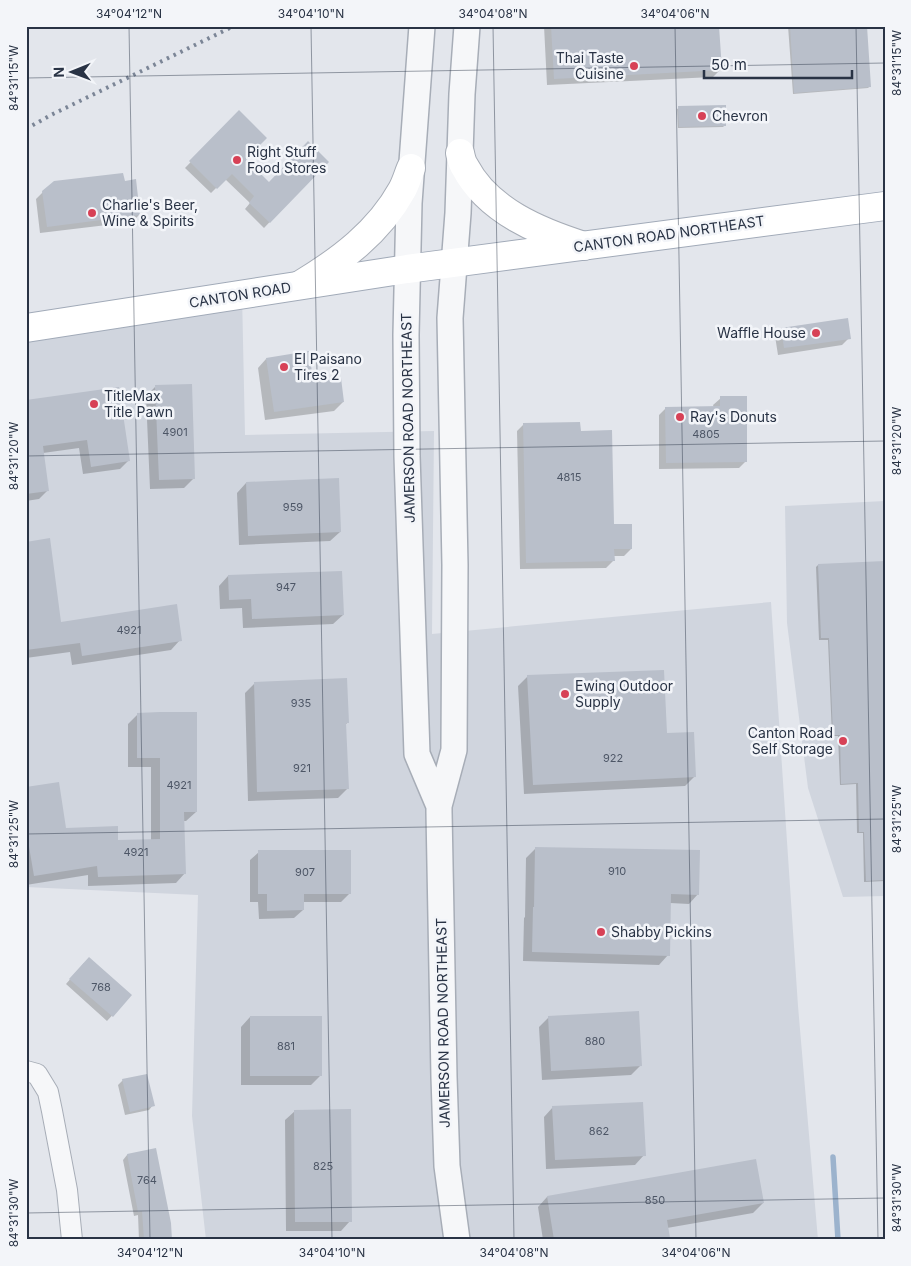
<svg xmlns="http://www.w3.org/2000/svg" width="911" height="1266" viewBox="0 0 911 1266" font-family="Inter,sans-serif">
  <rect width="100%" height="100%" fill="#e3e6ec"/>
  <path fill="#d0d5de" d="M242 294 245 435 434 431 432 634 771 602 798 1006 818 1240H206L192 1116 198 895 26 887V319Z
    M885 501V896L843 897 808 788 787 623 785 506Z"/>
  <path fill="#0003" d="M544 26H718L720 70 713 77 547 85Z
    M788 26H865L870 86 868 88 793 94Z
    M679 108 725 125 723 127 678 128 677 109Z
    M239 112 245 159 269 183 327 162 264 228 245 209 250 203 225 179 211 193 185 168Z
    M43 192 139 215 132 222 40 233 36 199Z
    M782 329 849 338 842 345 778 355 775 336Z
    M266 359 312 381H326L343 402 334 411 265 420 258 368Z
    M155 387 194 478 184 488 150 489 146 396Z
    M721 398 746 461 739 468 659 469V415L666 408H714L713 405Z
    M26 400 129 460 120 469 83 474 79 448 43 453 48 490 39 499 26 501Z
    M524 424 579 432 612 525 631 549 624 556H613V561L606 568 520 569 517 431Z
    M246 483 340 532 330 541 239 545 237 493Z
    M26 543 60 623 180 640 171 650 72 665 70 652 26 658Z
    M885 563V881L864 882 863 833H857L856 784 840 785 838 736H832L828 640H819L816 567 818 565Z
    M228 576 343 615 333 624 243 628 242 608 220 609 219 586Z
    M528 676 666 734 695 776 685 786 524 794 518 686Z
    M254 684 348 722 345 725 348 788 338 798 248 801 245 693Z
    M138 714 196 812 186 821H183L185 873 176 883 88 886V875L26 885V788L65 830 117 842 151 840V767H128V724Z
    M535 849 698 894 689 904 670 903 668 955 659 965 523 961 524 918 525 917 526 858Z
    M259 852 350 893 341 902H303V910L294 918 259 919 258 902H250V860Z
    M84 963 131 995 107 1021 66 984Z
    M250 1017 320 1076 311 1085H241V1027Z
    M549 1017 641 1065 631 1075 542 1080 539 1027Z
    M123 1080 153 1105 149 1110 125 1115 118 1085Z
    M553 1107 644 1155 635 1165 546 1169 544 1117Z
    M295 1111 350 1221 341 1231H286L285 1120Z
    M155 1149 171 1240H139L138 1215 134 1216 123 1160 127 1155Z
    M755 1160 763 1203 753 1213 667 1228 668 1238 666 1240H543L538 1207 547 1197Z"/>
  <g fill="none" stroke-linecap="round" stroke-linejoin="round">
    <path stroke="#9cb3cd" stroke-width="5.5" d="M833 1157 838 1240"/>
  </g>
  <path fill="#b9bfca" d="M551 26H719L722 70 554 79Z
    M790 26H867L871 87 794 93Z
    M726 105V126L679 127 678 106Z
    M239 110 267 138 246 159 269 182 308 141 329 162 270 223 249 203 254 196 232 174 217 189 189 161Z
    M123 173 125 181 136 179 140 215 47 227 42 191 54 181Z
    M848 318 851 339 784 348 781 328Z
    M309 351 313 380 327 378V380L341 378 344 402 274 412 266 358Z
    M192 384 195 479 159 480 155 385Z
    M119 387 130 461 91 467 87 440 43 446 49 491 26 494V400Z
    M720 396H747V462L666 463 665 407 720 406Z
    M580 422 581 431 612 430 614 524H632V549H614L615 561 526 563 523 423Z
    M339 478 341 532 248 536 246 482Z
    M50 538 61 622 177 604 182 641 82 656 80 643 26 650V542Z
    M885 561V880L866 881 864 832H859L858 783 841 784 840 735H833L829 638H821L818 564Z
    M342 571 344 615 252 619 251 599 229 600 228 575Z
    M664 670 667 733 694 732 696 777 533 785 527 675Z
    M347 678 349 723H346L349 789 257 792 254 682Z
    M160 712H197V812H184L186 874 98 877 97 866 34 876 26 829V787L59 782 66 828 118 826V840L160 839V758H137V713Z
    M535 847 700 850 699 895 671 894 670 956 532 952 533 907H534Z
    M258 850H351V894H304V910L267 911V894H258Z
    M89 957 132 995 113 1017 69 979Z
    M639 1011 642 1066 551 1071 548 1016Z
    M250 1016H322V1076H250Z
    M147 1074 155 1106 130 1112 122 1079Z
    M643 1102 646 1156 555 1160 552 1106Z
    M351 1109 352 1222H295L294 1110Z
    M156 1148 171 1223 172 1240H144L142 1211 138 1212 127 1154Z
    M756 1159 764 1203 667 1220 670 1238 660 1240H554L547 1196Z"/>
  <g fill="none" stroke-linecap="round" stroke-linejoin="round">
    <g stroke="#a7adb7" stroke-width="22">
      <path id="minor" d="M26 1071 37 1074 48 1092 52 1111 67 1190 72 1240"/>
    </g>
    <g stroke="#a7adb7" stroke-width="28">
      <path id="tertiary" d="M422 26 409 203 406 335 407 456 417 754 439 806
        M457 1240 447 1166 444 1077 439 812V806L454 750 455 565 450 318 458 213 462 94 467 26"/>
    </g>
    <g stroke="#a7adb7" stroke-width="30">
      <path id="secondary" d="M460 153C461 158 462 163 465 167 488 211 540 232 584 246
        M300 285C340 261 379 232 402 190 406 183 408 175 411 168"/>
    </g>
    <g stroke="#a1aab8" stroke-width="30">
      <path id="primary" d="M26 328 407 269 885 206"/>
    </g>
    <use href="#minor" stroke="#f6f7f9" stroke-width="20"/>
    <use href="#tertiary" stroke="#f6f7f9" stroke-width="25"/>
    <use href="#secondary" stroke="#fff" stroke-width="28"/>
    <use href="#primary" stroke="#fff" stroke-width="28"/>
    <path stroke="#7b8596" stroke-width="4" stroke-dasharray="2.5 5" stroke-linecap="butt" d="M26 129 51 115 234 26"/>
  </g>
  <path fill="none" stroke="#293345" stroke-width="1" stroke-opacity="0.45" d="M129 26 150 1240M311 26 332 1240M493 26 514 1240M675 26 696 1240M856 26 878 1240M26 78 885 63M26 456 885 441M26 834 885 819M26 1213 885 1198"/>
  <g fill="#d74156" stroke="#f3f5f9" stroke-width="2">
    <circle cx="634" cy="66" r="5"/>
    <circle cx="702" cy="116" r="5"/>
    <circle cx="237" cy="160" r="5"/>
    <circle cx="92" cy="213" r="5"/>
    <circle cx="816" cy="333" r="5"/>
    <circle cx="284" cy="367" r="5"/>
    <circle cx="94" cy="404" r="5"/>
    <circle cx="680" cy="417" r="5"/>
    <circle cx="565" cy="694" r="5"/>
    <circle cx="843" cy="741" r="5"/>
    <circle cx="601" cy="932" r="5"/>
  </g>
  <g text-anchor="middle" stroke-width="5" stroke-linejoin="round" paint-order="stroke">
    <g font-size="11" fill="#4d5666">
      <text x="175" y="436">4901</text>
      <text x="706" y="438">4805</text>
      <text x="569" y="481">4815</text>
      <text x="293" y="511">959</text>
      <text x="286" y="591">947</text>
      <text x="129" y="634">4921</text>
      <text x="301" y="707">935</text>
      <text x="613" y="762">922</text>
      <text x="302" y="772">921</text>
      <text x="179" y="789">4921</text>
      <text x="136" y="856">4921</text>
      <text x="617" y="875">910</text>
      <text x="305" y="876">907</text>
      <text x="101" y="991">768</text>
      <text x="595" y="1045">880</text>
      <text x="286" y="1050">881</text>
      <text x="599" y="1135">862</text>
      <text x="323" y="1170">825</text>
      <text x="147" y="1184">764</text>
      <text x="655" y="1204">850</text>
    </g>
    <g font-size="14" fill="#293345" stroke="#f3f5f9" text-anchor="start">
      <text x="624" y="63" text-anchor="end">Thai Taste<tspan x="624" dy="16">Cuisine</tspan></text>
      <text x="712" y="121">Chevron</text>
      <text x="247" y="157">Right Stuff<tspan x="247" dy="16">Food Stores</tspan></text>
      <text x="102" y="210">Charlie's Beer,<tspan x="102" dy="16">Wine &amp; Spirits</tspan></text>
      <text x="806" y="338" text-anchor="end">Waffle House</text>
      <text x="294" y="364">El Paisano<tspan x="294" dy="16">Tires 2</tspan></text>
      <text x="104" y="401">TitleMax<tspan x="104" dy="16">Title Pawn</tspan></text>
      <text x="690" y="422">Ray's Donuts</text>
      <text x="575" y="691">Ewing Outdoor<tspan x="575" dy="16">Supply</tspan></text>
      <text x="833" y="738" text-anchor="end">Canton Road<tspan x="833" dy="16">Self Storage</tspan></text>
      <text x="611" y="937">Shabby Pickins</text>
    </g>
    <g font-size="14" fill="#293345" stroke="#f3f5f9">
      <text transform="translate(669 234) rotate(-8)" y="5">CANTON ROAD NORTHEAST</text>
      <text transform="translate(240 295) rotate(-9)" y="5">CANTON ROAD</text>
      <text transform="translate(408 418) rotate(-91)" y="5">JAMERSON ROAD NORTHEAST</text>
      <text transform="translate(443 1023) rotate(-91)" y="5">JAMERSON ROAD NORTHEAST</text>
    </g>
  </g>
  <rect width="911" height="1266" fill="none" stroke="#f3f5f9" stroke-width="55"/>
  <g transform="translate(72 72) rotate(269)" stroke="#f3f5f9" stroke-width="4" paint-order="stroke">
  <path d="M0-4L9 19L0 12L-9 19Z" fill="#293345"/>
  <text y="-8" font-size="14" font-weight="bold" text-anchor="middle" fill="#293345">N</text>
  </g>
  <path d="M704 70v8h148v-8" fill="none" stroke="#293345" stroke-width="2.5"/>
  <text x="711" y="70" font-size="15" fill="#293345" stroke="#f3f5f9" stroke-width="4" paint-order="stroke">50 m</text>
  <rect x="28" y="28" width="856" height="1210" fill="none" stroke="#293345" stroke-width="2"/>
  <g font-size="12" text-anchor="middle" fill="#293345">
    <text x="129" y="18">34°04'12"N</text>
    <text x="311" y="18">34°04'10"N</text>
    <text x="493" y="18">34°04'08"N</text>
    <text x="675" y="18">34°04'06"N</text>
    <text transform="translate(897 63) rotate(-90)" y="4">84°31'15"W</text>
    <text transform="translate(14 78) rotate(-90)" y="4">84°31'15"W</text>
    <text transform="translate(897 441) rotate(-90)" y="4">84°31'20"W</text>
    <text transform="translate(14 456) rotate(-90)" y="4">84°31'20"W</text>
    <text transform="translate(897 819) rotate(-90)" y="4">84°31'25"W</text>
    <text transform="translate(14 834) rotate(-90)" y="4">84°31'25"W</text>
    <text transform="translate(897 1198) rotate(-90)" y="4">84°31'30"W</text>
    <text transform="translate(14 1213) rotate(-90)" y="4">84°31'30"W</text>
    <text x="150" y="1257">34°04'12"N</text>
    <text x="332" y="1257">34°04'10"N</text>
    <text x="514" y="1257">34°04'08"N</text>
    <text x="696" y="1257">34°04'06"N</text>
  </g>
</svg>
